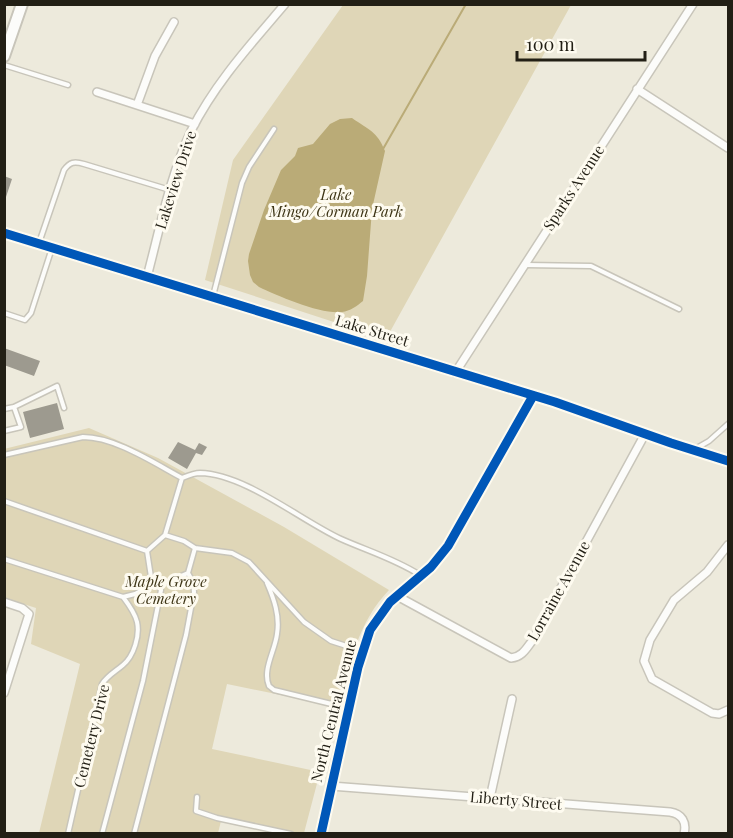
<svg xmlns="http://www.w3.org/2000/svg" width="733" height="838" viewBox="0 0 733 838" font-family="'Playfair Display',serif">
  <rect width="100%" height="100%" fill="#edeadc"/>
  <path fill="#dfd6b7" d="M343 5H571L386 339 205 280 233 160Z
    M89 428 158 458 284 527 389 590C358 622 349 665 340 707L227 684 212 749 320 772 304 833H284L221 821 218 833H39L80 664 31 644 36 608 5 598 4 449Z"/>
  <path fill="#baab77" d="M352 118C369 130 377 131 385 151L372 209 367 276 363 301C357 306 350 311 342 312 322 315 278 296 259 287L253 282 250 275 248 261 249 254 264 210 281 170 295 156 298 148 313 144 330 124 340 119Z"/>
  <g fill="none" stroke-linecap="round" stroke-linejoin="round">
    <path stroke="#baab77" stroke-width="2" d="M383 149 466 4"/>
  </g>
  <path fill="#9d9a8f" d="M4 176 12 179 5 200H4Z
    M4 348 40 361 34 376 4 365Z
    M57 403 64 429 30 438 23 412Z
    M178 442 195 450 199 443 207 447 202 455 196 453 187 469 168 458Z"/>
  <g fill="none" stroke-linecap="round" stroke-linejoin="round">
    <g stroke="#c8c5ba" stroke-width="7">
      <path id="lane" d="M4 65 68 85
        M39 243 64 170C70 162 74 161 84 164L170 190
        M526 265 591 266 679 309
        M213 296 242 183 249 167 274 129
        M4 313 25 320 31 313 52 248
        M4 409 14 407 57 386 64 408
        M4 431 21 427 14 407
        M695 449 709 441 728 424
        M4 455 83 437C115 437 154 463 182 478L165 535
        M182 478C187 476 194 473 200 473 245 474 300 520 341 539 368 551 395 559 420 575
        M4 501 147 551
        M165 535 184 541 195 548 188 573 167 582 156 583 151 577 147 551Z
        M195 548 232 553 249 562 304 622 331 641 362 651
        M4 559 123 597C129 605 135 613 137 622 140 635 134 656 123 665 115 672 108 675 102 684L68 834
        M267 583C274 599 280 616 277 634 275 651 262 670 269 686L274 690 348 708
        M197 797 196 811 217 818 291 834
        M102 834 143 681 161 590 156 583 135 594 123 597
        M134 834 186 635 194 592 193 582 188 573"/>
    </g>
    <g stroke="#c8c5ba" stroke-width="10">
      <path id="street" d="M637 89 728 148
        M97 92 195 124
        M137 105 155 56 174 22
        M4 233 555 402 671 443 728 461
        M147 277C160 228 170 176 191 131 215 83 251 44 285 4
        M455 373 693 4
        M728 545 707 572 674 600 650 640 644 661 652 679 712 713 719 714 728 710
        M397 596 511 658C522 657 526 649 532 641L645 434
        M4 602 22 608 29 614 4 693
        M331 786 670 812C682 814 687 822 684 834
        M490 798 512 699
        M321 834 358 667 370 630 390 602 431 567 448 546 533 396"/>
    </g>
    <g stroke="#c8c5ba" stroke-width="14">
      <path id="primary" d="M4 56 22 4"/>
    </g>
    <use href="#lane" stroke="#fcfcfa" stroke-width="4"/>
    <use href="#street" stroke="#fcfcfa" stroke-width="7"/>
    <use href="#primary" stroke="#fcfcfa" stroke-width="10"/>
    <g stroke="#fefbf0" stroke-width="13">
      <path id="cycleway" d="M4 233 555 402 671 443 728 461
        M321 834 358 667 370 630 390 602 431 567 448 546 533 396"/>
    </g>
    <use href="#cycleway" stroke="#0057b8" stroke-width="9"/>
  </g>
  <g text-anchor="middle" stroke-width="6" stroke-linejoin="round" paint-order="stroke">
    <g font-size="15" fill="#221f15" stroke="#fefbf0">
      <text transform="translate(176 180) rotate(-72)" y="5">Lakeview Drive</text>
      <text transform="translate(574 188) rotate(-57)" y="5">Sparks Avenue</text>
      <text transform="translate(372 331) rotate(17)" y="5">Lake Street</text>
      <text transform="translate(559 591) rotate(-61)" y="5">Lorraine Avenue</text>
      <text transform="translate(334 711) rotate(-76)" y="5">North Central Avenue</text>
      <text transform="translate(92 736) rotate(-76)" y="5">Cemetery Drive</text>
      <text transform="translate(516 801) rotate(5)" y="5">Liberty Street</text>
    </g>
    <g font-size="15" font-style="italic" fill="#3d3415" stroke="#fefbf0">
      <text x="336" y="200">Lake<tspan x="336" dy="17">Mingo/Corman Park</tspan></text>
      <text x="166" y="587">Maple Grove<tspan x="166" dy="17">Cemetery</tspan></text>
    </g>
  </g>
  <rect width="733" height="838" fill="none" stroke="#221f15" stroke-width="12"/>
  <path d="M517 51v9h128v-9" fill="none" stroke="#221f15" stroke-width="3"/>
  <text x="526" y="51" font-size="18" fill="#221f15" stroke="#fefbf0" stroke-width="4.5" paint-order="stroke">100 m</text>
</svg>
